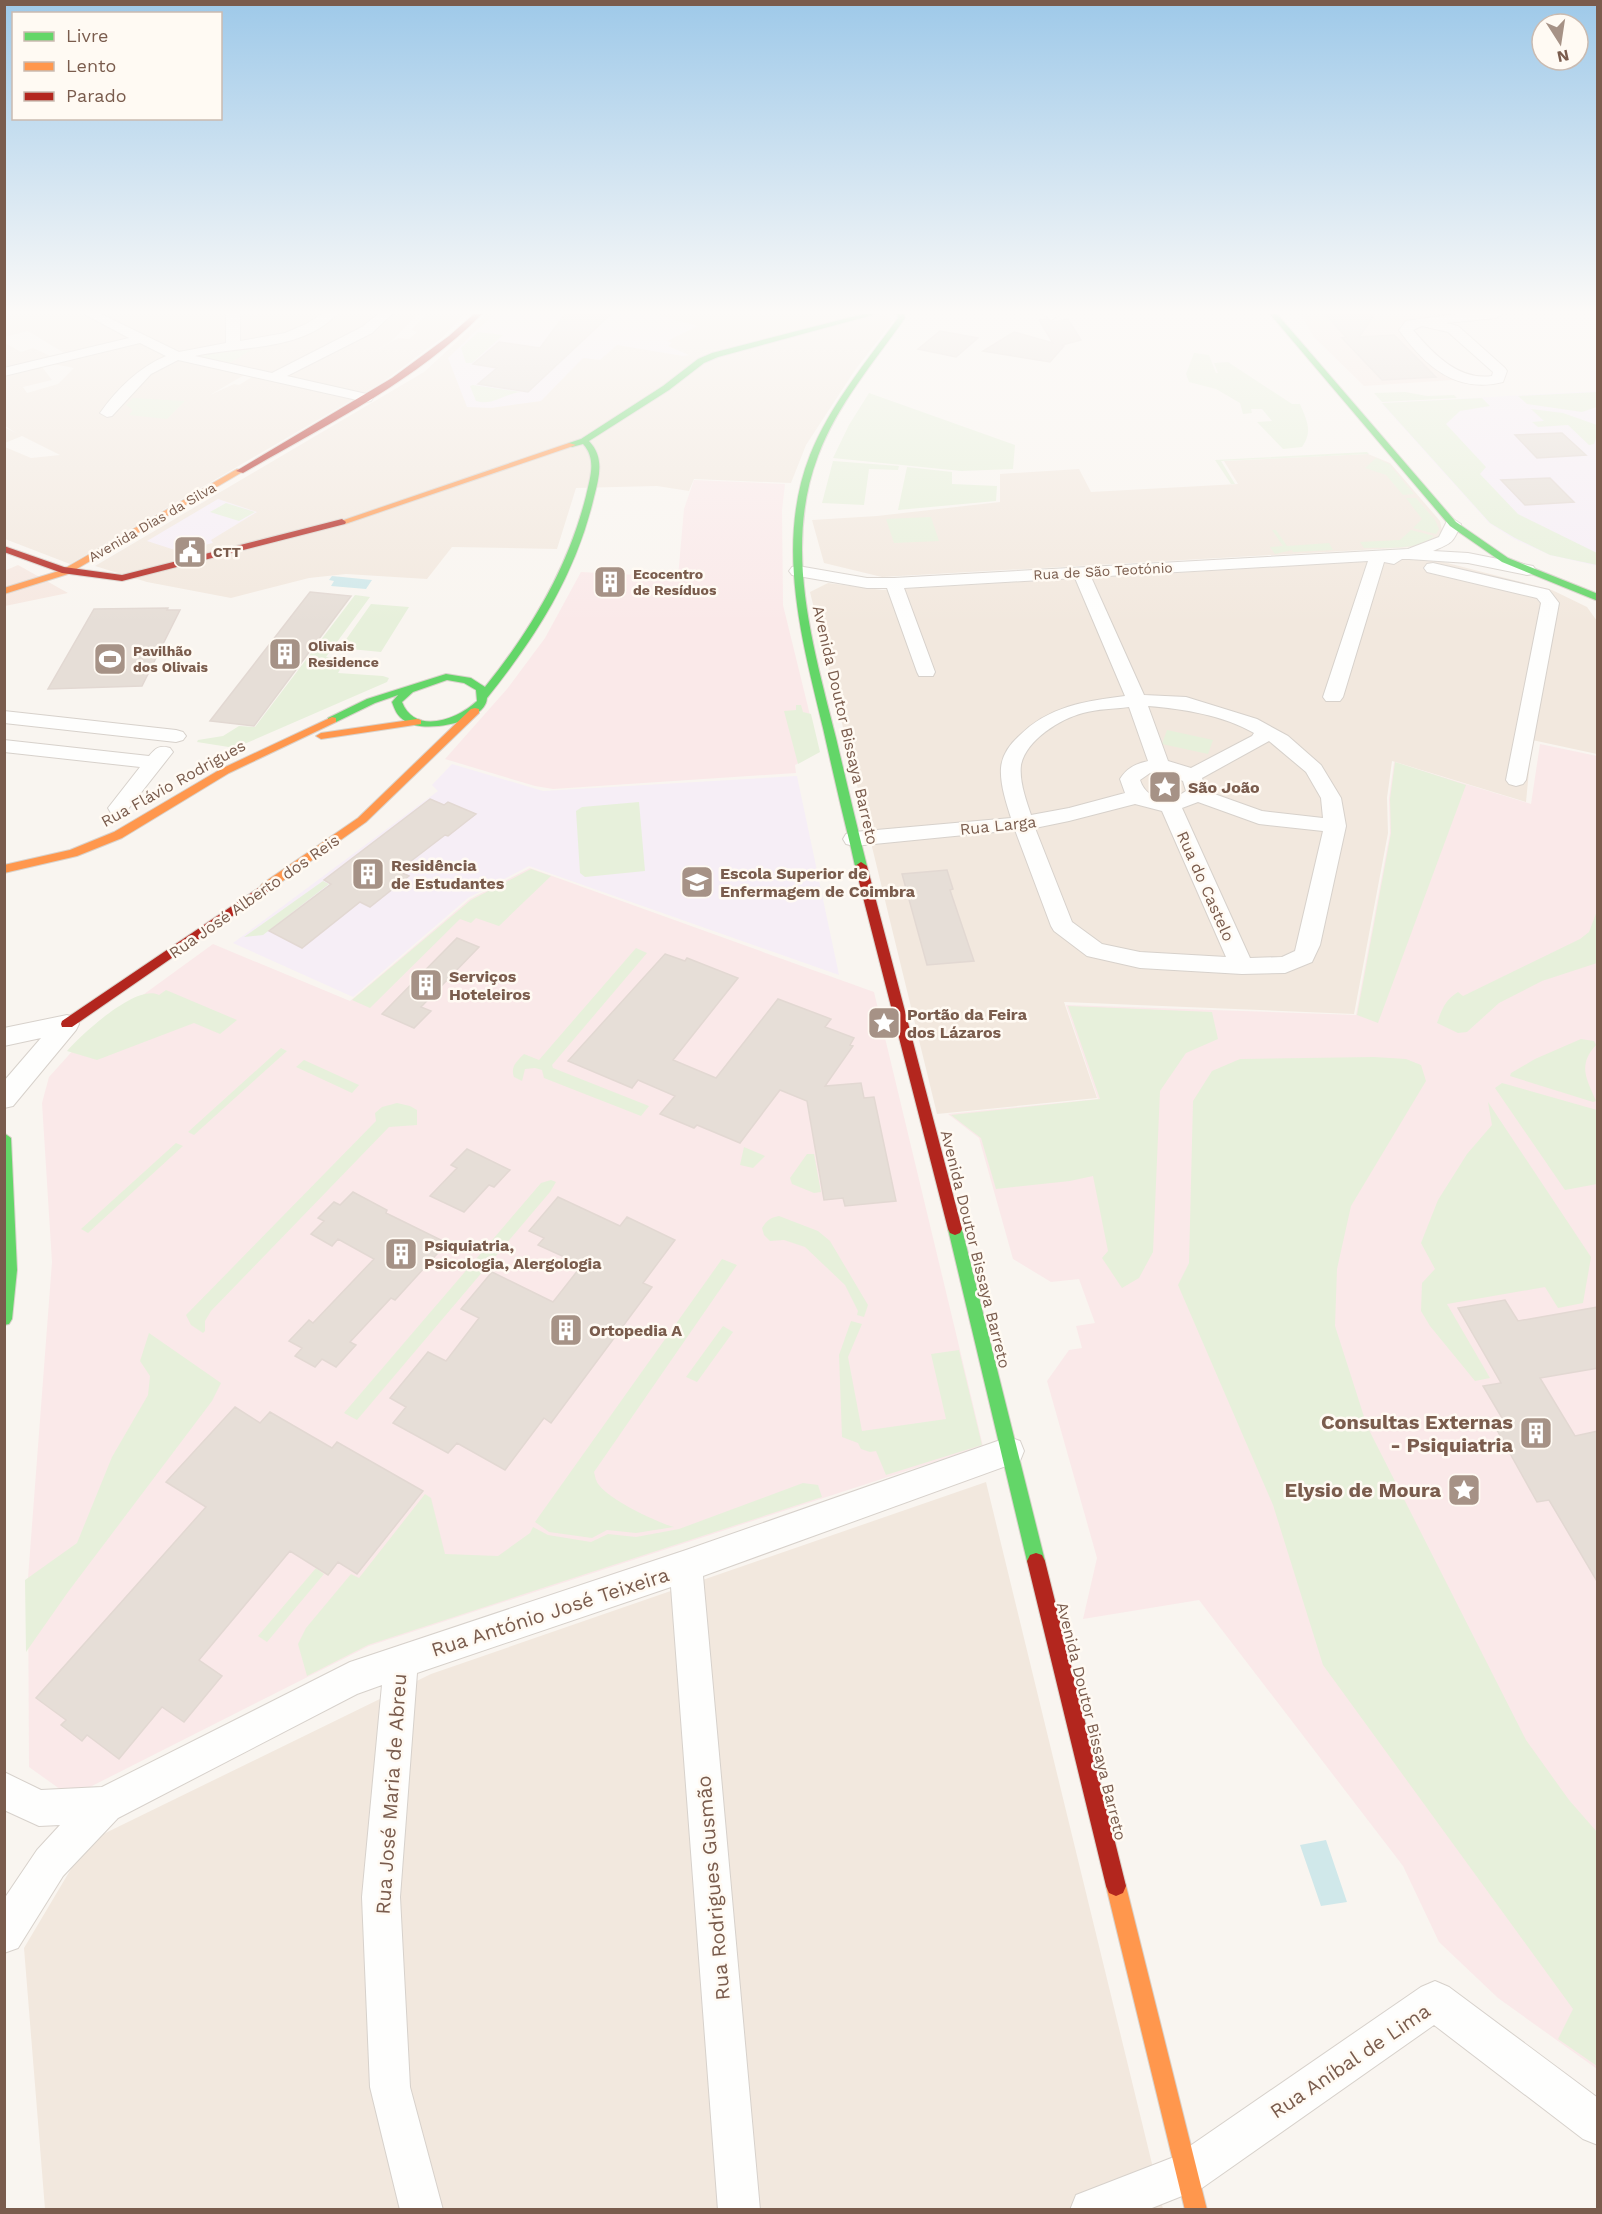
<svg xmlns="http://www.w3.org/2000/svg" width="1602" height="2214" viewBox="0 0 1602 2214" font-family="'Work Sans',sans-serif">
  <rect width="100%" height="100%" fill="#f9f5f0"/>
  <path fill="#f2e8de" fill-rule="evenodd" d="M5 314H418L392 341 367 356 398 338 409 339 417 332 411 330 427 314H464L442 338 383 382 70 564 5 539V447L31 458 60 455 22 436 5 443 4 427 16 433 5 426V343L21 352 33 348 57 359 39 363 52 380 23 387 27 393 58 384 74 368 53 364 74 359 28 331 5 337ZM251 371 313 383H315L306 388 252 377 239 385 234 384 210 395Z
    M487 314H883L893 321 855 370 806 445 791 483 694 479 689 491 657 486 576 488 557 549 452 547 427 579 346 574 309 578 231 598 147 582 95 566 424 372Z
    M1368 454 1390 463 1440 521 1442 530 1441 536 1415 547 882 577 824 563 812 520 877 516 1000 502V474L1079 469 1091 492 1238 484 1224 461Z
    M1428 558 1552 590 1587 607 1597 621V754L1532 740 1526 802 1392 761 1387 798 1388 833 1354 1014 1064 1002 1097 1098 937 1114 810 592 828 583 883 590Z
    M986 1482 1163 2209H45L24 1948 87 1842 431 1674Z"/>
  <path fill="#f6e8e1" d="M1301 314H1479L1411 320 1399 326 1401 330 1453 380 1364 386 1313 336Z
    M18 565 68 593 5 606 4 571Z"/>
  <path fill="#f6eef6" d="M493 314H654L698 326 667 341 672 343 668 346 689 355 683 356 617 345 600 360 583 358 541 401 491 408 467 407 448 358Z
    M1597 391V566L1550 555 1514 539 1489 523 1381 403Z
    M218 499 257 512 211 540 213 543 178 551 147 541Z
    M452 764 543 791 797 776 839 975 529 866 468 898 353 997 233 943 438 791 432 785Z"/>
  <path fill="#fae9e9" d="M694 480 785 484 782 510 783 605 819 752 795 765 796 773 553 789 535 786 445 759 507 689 545 638 581 572 678 577 684 509Z
    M1540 744 1597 756V2069L1498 1998 1439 1942 1403 1866 1199 1600 1083 1619 1097 1558 1047 1381 1069 1350 1082 1348 1076 1326 1095 1323 1079 1279 1051 1282 1013 1259 979 1138 948 1114 1098 1099 1066 1005 1356 1015 1390 833 1389 799 1394 762 1531 804Z
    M530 868 874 992 983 1446 369 1646 84 1790 64 1792 29 1767 28 1578 52 1262 42 1103 49 1077 85 1037 213 944 350 1001 470 899Z"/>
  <path fill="#e7f0db" d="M478 332 503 335 472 363H466L461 348Z
    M253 349 228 364 201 357 202 355Z
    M1194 353 1209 355 1216 373H1218L1214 363 1228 362 1292 404H1300C1307 421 1313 431 1302 447L1283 449 1257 422 1272 421 1262 409H1251L1252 413 1243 414 1240 403 1216 389 1189 382 1186 374Z
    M473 385 521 392C503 394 494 406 476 401L470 386Z
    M1405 392 1427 396 1454 395 1457 398 1382 402 1374 393Z
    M1597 392V407L1582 412 1527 404 1518 396Z
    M869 393 1015 445 1013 469 961 471 833 458 849 425Z
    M133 398 185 401 167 419 129 415 133 410 126 405Z
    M1482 398 1490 406 1460 411 1446 424 1486 467 1480 474 1518 514 1597 553V565L1550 555 1515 538 1490 523 1382 403Z
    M1531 409 1563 413 1597 425V435L1594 444 1589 445 1568 425 1538 427 1532 422 1544 421Z
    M1367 452 1369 454 1221 461 1235 484H1231L1215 460Z
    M1376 458 1389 464 1414 494 1403 495 1386 475 1365 468Z
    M833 461 899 466 898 470 869 469 864 505 822 503Z
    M907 467 952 472V484L997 486 996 501 898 510Z
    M1406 498H1416L1435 520 1439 529 1436 534 1413 528 1422 519Z
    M226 503 255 512 239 521 210 512Z
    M931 517 939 541 894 543 886 519Z
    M1272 530H1276L1287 546 1329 543 1333 550 1293 552 1292 550 1275 554 1270 547 1283 546Z
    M1411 530 1434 536C1417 551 1385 547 1364 548L1360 542 1400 540Z
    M355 595 370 597 326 657 346 659 338 673 383 676 389 678 387 682 235 748 197 742 198 740 223 736 239 726 255 727Z
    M371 604 409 607 381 652 340 648Z
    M796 705H801L803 712 811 714 820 752 798 764 784 711 796 710Z
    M1167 730 1213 740 1208 754 1162 744Z
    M1395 762 1466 785 1378 1023 1357 1015 1391 833 1390 799Z
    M639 802 645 871 585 877 580 873 576 811 582 807Z
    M531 869 551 876 499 926 476 918 471 923 460 919 370 1008 352 1000 471 900Z
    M323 881 329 884 263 935 244 937Z
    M1597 911V963L1542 981 1499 1003 1467 1032 1458 1033 1437 1023C1442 1009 1445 1000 1458 992L1463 996 1580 939 1589 932Z
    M636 948 647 953 552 1065 553 1068 649 1106 641 1116 544 1078 542 1070 535 1068 525 1069 522 1081 514 1077C510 1067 517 1061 524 1054L539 1060Z
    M166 990 237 1020 220 1034 194 1023 97 1060 67 1051C82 1034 137 983 159 995Z
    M1068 1006 1212 1012 1218 1039 1186 1053 1160 1091 1153 1252 1139 1278 1122 1288 1102 1258 1108 1251 1093 1176 1070 1181 996 1189 981 1138 951 1115 1100 1099Z
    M1581 1039 1594 1041 1596 1045C1577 1066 1587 1079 1596 1101L1593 1102 1510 1076 1511 1073 1535 1059Z
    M281 1048 287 1051 194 1135 188 1132Z
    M1374 1057 1406 1059 1421 1065 1426 1081 1351 1206 1337 1269 1335 1326 1367 1426 1526 1740 1569 1800 1597 1832V2066L1558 2039 1573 2009 1323 1665 1273 1505 1178 1285 1189 1263 1193 1101 1212 1071 1240 1059Z
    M304 1060 359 1085 352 1093 296 1067Z
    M1502 1083 1597 1110V1184L1565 1190 1495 1088Z
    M1488 1102 1591 1257 1583 1303 1558 1308 1545 1287 1447 1304 1490 1378 1475 1381 1430 1326 1421 1311 1422 1283 1435 1269 1421 1243 1438 1200 1467 1154 1492 1125Z
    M397 1103 410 1106 417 1110V1125L389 1127 211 1311 205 1321V1331L203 1333 191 1325 186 1315 376 1121 375 1113 382 1107Z
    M176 1143 183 1146 88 1233 81 1229Z
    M744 1147 765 1156 753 1168 740 1165Z
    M807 1154H814L821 1192 814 1193 792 1184 790 1178Z
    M551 1180 556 1182 550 1192 357 1420 344 1413 541 1183Z
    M779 1216 818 1231 830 1241 868 1305 864 1317 857 1315 858 1311 845 1285 805 1247 784 1240 770 1241 764 1235 762 1228C767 1220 770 1218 779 1216Z
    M722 1259 737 1265 594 1472C595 1476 596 1482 599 1485 610 1500 656 1522 674 1527L636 1533 607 1530 592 1538 549 1532 535 1522Z
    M851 1321 862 1324 848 1357 862 1431 946 1419 931 1354 959 1350 982 1445 886 1475 876 1451 870 1452 861 1449 858 1443 842 1437 839 1355Z
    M723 1326 733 1332 697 1382 686 1377Z
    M149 1333 221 1383 212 1401 68 1592 26 1652 25 1580 77 1543 112 1457 148 1395 150 1376 140 1361Z
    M803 1483 818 1485 822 1497 368 1645 307 1676 298 1644 306 1628 351 1574 359 1578 425 1494 431 1498 445 1554 498 1556 530 1533 533 1527 548 1535 591 1542 608 1534 636 1537 679 1529Z
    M316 1568 324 1574 267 1642 258 1636Z"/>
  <path fill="#d0e8ea" d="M332 576 372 580 366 589 331 586 334 581 329 580Z
    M1326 1840 1347 1902 1321 1906 1300 1845Z"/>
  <path fill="#e6ded7" stroke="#e2d8d2" stroke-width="1.5" d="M565 314H611L528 392 478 384 497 368 473 364 499 342 540 348Z
    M1325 314H1375L1359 337 1394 335 1436 377 1382 380 1342 338 1346 337Z
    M1047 319 1052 322 1068 319 1081 340 1062 345 1064 346 1050 362 983 351 1014 332 1053 343 1039 320Z
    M940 331 978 338 956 357 918 349Z
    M1562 433 1586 455 1537 458 1515 435Z
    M1550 478 1574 502 1525 505 1501 480Z
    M310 592 351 596 254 726 210 721Z
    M168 608 167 610H180L142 686 48 689 94 609Z
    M430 799 444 805 448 802 476 814 448 836 445 835 398 871 409 876 370 907 360 902 302 948 269 931 331 884 324 880Z
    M947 870 953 889 950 890 974 961 927 965 902 874Z
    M457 938 479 947 421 1007 431 1011 414 1028 382 1014Z
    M665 954 685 961 687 958 738 978 673 1060 716 1078 778 999 831 1019 825 1027 854 1038 850 1045 853 1046 825 1086 861 1083 864 1098 874 1097 896 1201 845 1206 843 1198 824 1200 807 1101 780 1090 740 1143 697 1125 694 1128 660 1114 675 1096 638 1080 632 1088 568 1061Z
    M467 1149 510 1170 494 1187 489 1185 464 1212 430 1196 457 1168 451 1165Z
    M353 1192 387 1210 386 1213 447 1243 395 1300 391 1298 350 1342 356 1345 336 1367 322 1359 315 1367 295 1356 302 1348 289 1341 309 1320 313 1323 374 1259 338 1239 332 1246 311 1234 324 1221 318 1218 334 1202 340 1205Z
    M558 1197 620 1226 627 1217 675 1240 643 1283 652 1287 551 1423 544 1418 505 1470 457 1443 448 1453 393 1423 406 1407 390 1398 428 1352 446 1361 479 1318 461 1309 492 1272 553 1302 582 1265 538 1245 544 1238 529 1231Z
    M1505 1300 1518 1321 1598 1307V1368L1540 1378 1575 1436 1598 1431V1583L1549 1500 1537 1502 1497 1430 1508 1428 1483 1386 1501 1383 1458 1308Z
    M235 1407 260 1423 270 1412 332 1448 337 1442 423 1491 357 1574 338 1562 328 1575 290 1551 199 1660 222 1676 184 1722 162 1707 119 1759 87 1735 82 1741 61 1725 66 1720 36 1698 206 1507 166 1482Z"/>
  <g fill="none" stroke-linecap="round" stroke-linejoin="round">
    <g stroke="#d7d1cb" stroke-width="2">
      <path id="street" d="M84 314H101L179 352 226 343V314H240V341L285 333 306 324 322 314H337C303 351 240 346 195 356L272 373 362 327 378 314H392L372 333 287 376 371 395 373 398 371 401 366 402 178 360 151 374 112 416 107 417 100 413C118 388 138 368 166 356L140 343 4 376V368L129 338Z
        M1043 314H1056L1058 316 1051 320Z
        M1456 314H1502L1496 318 1446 323 1458 326 1505 368 1507 371 1503 382C1456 394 1425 366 1399 330L1406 321ZM1422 326 1448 332 1493 372 1492 376C1459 381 1433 354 1413 330Z
        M1453 519 1461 524C1453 543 1452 543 1433 551L1468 553 1533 566 1536 570 1533 574 1527 575 1468 563 1409 559H1402L1394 564 1384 562 1343 697 1340 701H1326L1323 697 1368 561 1091 577 1144 695 1186 697 1257 719 1288 736 1321 765 1341 798 1346 826 1320 945 1312 962 1285 973 1242 974 1140 968 1087 956 1054 931 1051 926 1015 830 854 846 846 844 843 839 846 834 854 832 1011 818C1006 802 1000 784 1001 768 1002 755 1010 744 1019 736 1049 706 1085 701 1125 696L1075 578 904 588 935 672 933 676H919L917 672 887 588H867L798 576 792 575 789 571 792 567 798 566 867 578H894L1408 549 1439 537 1447 521ZM1148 706C1184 709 1222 715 1254 733L1252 736 1191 768 1168 761ZM1129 707 1148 761C1135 764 1127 768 1120 779L1125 793 1069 808 1031 815C1026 800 1019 781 1021 765 1026 740 1060 719 1083 713 1097 709 1114 709 1129 707ZM1269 741 1306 772 1321 798 1323 818 1262 811 1206 791 1202 778ZM1160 771 1183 781 1186 791C1169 803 1147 801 1140 780L1150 773ZM1198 802 1259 824 1323 831 1295 951 1282 957 1250 958 1182 808ZM1135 804 1162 811 1226 957 1140 952 1102 944 1072 922 1035 828 1069 821Z
        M1433 563 1549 590 1559 603 1526 780 1523 784 1516 786 1509 784 1506 780 1541 603 1537 598 1427 572 1424 568 1427 564Z
        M4 711 176 730 183 732 186 736 183 740 176 742 4 723Z
        M4 740 149 756C156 748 159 745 170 748L173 752 125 813 118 814 111 813 108 808 140 767 4 752Z
        M67 1015 76 1018 79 1024 76 1030 13 1106 4 1108V1081L41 1038 4 1046V1028Z
        M1009 1437 1020 1441 1024 1451 1020 1461 703 1576 760 2210H718L671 1587 417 1673 400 1897 410 2087 443 2210H400L370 2087 362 1897 382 1685 357 1694 118 1818 63 1876 18 1948 4 1953V1899L37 1850 60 1825 39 1826 4 1810V1772L41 1790 102 1787 350 1662 686 1550Z
        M1435 1981 1449 1987 1598 2098V2145L1583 2139 1434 2025 1202 2188 1147 2210H1070L1076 2195 1174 2157 1421 1987Z"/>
    </g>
    <g stroke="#d9d2cb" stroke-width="2">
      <path id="fast" d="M863 314H876L718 357 704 363 669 390 589 441C605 458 599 477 594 497 576 574 536 637 487 698 486 723 422 734 405 721 397 716 395 710 392 702L398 695 375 703 336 722H328V718L367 699 446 674 471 678 485 687C531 630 568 568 586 496 590 478 597 459 583 444L572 447 568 445 569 443 581 439 663 386 698 359 712 353ZM447 680 464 683 476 690 477 701C457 720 415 735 402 702L413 692Z
        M897 314H904L905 318C874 362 837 405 818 456 783 548 813 646 836 738 846 780 856 823 867 866L861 870 855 866 851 848C841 808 832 768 823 728 802 640 775 544 810 455 830 405 867 361 898 318Z
        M1270 314H1277L1456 522 1508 558 1598 594V601L1502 562 1450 526Z
        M4 1133 11 1138 17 1270 12 1319 9 1324 4 1325Z
        M955 1223 960 1225 962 1229 1045 1561 1042 1567 1036 1569 1030 1567 1027 1561 948 1229 950 1225Z"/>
    </g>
    <g stroke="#d9d2cb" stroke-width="2">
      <path id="slow" d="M569 443 576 445 345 524 338 522Z
        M237 469 244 471 68 574 4 594V588L62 570Z
        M475 708 479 709V713L366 822 270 890H262L260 887 262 884 358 818 471 709Z
        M332 717 336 718V722L229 773 122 838 77 856 4 873V865L70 850 114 832 221 769Z
        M417 719 421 720V724L321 739 316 736 321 733Z
        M1116 1876 1123 1879 1126 1886 1207 2210H1185L1106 1886 1109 1879Z"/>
    </g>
    <g stroke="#d9d2cb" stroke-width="2">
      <path id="jam" d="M474 314H482C415 382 324 426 243 473L236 471 392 378 449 336Z
        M342 519 346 522 345 524 122 581 62 573 4 552V546L64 567 122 575Z
        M861 862 867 866 962 1229 960 1233 955 1235 950 1233 948 1229 855 866Z
        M266 883 272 887 270 890 72 1027H62L61 1024 62 1021Z
        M1036 1553 1042 1555 1045 1561 1126 1886 1123 1893 1116 1896 1109 1893 1106 1886 1027 1561 1030 1555Z"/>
    </g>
    <use href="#street" fill="#fefefd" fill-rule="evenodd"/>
    <use href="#fast" fill="#63d668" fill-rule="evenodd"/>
    <use href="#slow" fill="#ff974d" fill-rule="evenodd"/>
    <use href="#jam" fill="#b3261e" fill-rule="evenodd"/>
  </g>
  <linearGradient id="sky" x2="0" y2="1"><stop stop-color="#9ec9e9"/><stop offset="0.5" stop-color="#fcfaf8"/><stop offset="1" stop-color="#fcfaf8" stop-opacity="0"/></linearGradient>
  <rect width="1602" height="624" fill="url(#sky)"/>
  <defs>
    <g id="civic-square" transform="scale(1.725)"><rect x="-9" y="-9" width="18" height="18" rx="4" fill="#a69286" stroke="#fffaf3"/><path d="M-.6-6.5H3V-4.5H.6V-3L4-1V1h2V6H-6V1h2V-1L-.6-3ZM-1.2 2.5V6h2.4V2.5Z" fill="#fff"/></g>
    <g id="building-square" transform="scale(1.725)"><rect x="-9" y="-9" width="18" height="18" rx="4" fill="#a69286" stroke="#fffaf3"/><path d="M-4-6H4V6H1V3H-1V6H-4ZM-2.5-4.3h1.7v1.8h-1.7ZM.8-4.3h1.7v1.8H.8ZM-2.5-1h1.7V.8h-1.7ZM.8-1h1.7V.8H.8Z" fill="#fff"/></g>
    <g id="stadium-square" transform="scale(1.725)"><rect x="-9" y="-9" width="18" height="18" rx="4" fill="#a69286" stroke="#fffaf3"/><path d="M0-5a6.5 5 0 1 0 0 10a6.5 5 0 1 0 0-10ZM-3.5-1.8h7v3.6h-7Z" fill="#fff"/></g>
    <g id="sight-square" transform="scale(1.725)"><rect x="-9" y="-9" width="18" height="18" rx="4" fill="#a69286" stroke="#fffaf3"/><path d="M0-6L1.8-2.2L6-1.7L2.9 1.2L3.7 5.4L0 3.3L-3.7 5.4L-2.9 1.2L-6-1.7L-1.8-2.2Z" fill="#fff"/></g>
    <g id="university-square" transform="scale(1.725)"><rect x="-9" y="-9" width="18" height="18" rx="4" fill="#a69286" stroke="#fffaf3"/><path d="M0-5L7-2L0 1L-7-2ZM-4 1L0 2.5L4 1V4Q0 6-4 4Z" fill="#fff"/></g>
  </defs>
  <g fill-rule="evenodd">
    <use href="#civic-square" x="190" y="552"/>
    <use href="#building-square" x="610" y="582"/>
    <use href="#building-square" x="285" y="654"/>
    <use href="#stadium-square" x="110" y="659"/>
    <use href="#sight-square" x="1165" y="787"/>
    <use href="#building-square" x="368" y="874"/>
    <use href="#university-square" x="697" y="882"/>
    <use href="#building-square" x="426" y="985"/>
    <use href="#sight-square" x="884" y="1023"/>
    <use href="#building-square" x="401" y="1254"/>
    <use href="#building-square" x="566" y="1330"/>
    <use href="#building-square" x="1536" y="1433"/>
    <use href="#sight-square" x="1464" y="1490"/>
  </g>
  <g text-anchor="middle" stroke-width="5" stroke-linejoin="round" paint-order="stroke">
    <g font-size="14" fill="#7a5c4d" stroke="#fffaf3">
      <text transform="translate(152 522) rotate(-30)" y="5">Avenida Dias da Silva</text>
      <text transform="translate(1103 571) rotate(-3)" y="5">Rua de São Teotónio</text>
    </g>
    <g font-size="14" font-weight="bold" fill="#7a5c4d" stroke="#fffaf3" text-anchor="start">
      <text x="213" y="557">CTT</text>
      <text x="633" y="579">Ecocentro<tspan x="633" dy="16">de Resíduos</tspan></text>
      <text x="308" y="651">Olivais<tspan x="308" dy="16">Residence</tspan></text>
      <text x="133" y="656">Pavilhão<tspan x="133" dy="16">dos Olivais</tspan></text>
    </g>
    <g font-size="16" fill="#7a5c4d" stroke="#fffaf3">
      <text transform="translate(846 725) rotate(77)" y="6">Avenida Doutor Bissaya Barreto</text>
      <text transform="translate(173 783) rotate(-29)" y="6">Rua Flávio Rodrigues</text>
      <text transform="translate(998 825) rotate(-6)" y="6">Rua Larga</text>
      <text transform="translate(1206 886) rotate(66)" y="6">Rua do Castelo</text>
      <text transform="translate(254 896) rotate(-35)" y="6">Rua José Alberto dos Reis</text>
      <text transform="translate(976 1249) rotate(76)" y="6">Avenida Doutor Bissaya Barreto</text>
      <text transform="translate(1092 1721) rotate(76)" y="6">Avenida Doutor Bissaya Barreto</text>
    </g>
    <g font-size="16" font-weight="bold" fill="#7a5c4d" stroke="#fffaf3" text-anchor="start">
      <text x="1188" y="793">São João</text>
      <text x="391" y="871">Residência<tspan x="391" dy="18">de Estudantes</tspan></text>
      <text x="720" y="879">Escola Superior de<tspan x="720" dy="18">Enfermagem de Coimbra</tspan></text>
      <text x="449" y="982">Serviços<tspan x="449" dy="18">Hoteleiros</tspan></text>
      <text x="907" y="1020">Portão da Feira<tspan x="907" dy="18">dos Lázaros</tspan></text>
      <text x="424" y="1251">Psiquiatria,<tspan x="424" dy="18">Psicologia, Alergologia</tspan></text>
      <text x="589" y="1336">Ortopedia A</text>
    </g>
    <g font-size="20" font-weight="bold" fill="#7a5c4d" stroke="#fffaf3" text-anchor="end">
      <text x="1513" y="1429">Consultas Externas<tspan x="1513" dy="23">- Psiquiatria</tspan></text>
      <text x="1441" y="1497">Elysio de Moura</text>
    </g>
    <g font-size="20" fill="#7a5c4d" stroke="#fffaf3">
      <text transform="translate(550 1612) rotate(-18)" y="7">Rua António José Teixeira</text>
      <text transform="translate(391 1794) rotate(-86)" y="7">Rua José Maria de Abreu</text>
      <text transform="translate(713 1888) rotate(-95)" y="7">Rua Rodrigues Gusmão</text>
      <text transform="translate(1350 2061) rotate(-34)" y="7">Rua Aníbal de Lima</text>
    </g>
  </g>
  <rect width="1602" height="2214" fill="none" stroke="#7a5c4d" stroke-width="12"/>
  <rect x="12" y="12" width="210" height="108" fill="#fffaf3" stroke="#cabbb1" stroke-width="1.5"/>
  <rect x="24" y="32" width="30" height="9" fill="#63d668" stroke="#cabbb1" stroke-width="1.5"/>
  <text x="66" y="42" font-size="18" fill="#7a5c4d">Livre</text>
  <rect x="24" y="62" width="30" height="9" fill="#ff974d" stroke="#cabbb1" stroke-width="1.5"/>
  <text x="66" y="72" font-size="18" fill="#7a5c4d">Lento</text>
  <rect x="24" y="92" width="30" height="9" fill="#b3261e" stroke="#cabbb1" stroke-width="1.5"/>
  <text x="66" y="102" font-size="18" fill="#7a5c4d">Parado</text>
  <g transform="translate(1560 42) rotate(168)"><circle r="28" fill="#fffaf3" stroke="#cabbb1" stroke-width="1.5"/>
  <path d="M0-4.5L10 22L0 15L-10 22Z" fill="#a69286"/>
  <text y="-9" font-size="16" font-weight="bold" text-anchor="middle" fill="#7a5c4d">N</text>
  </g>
</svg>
